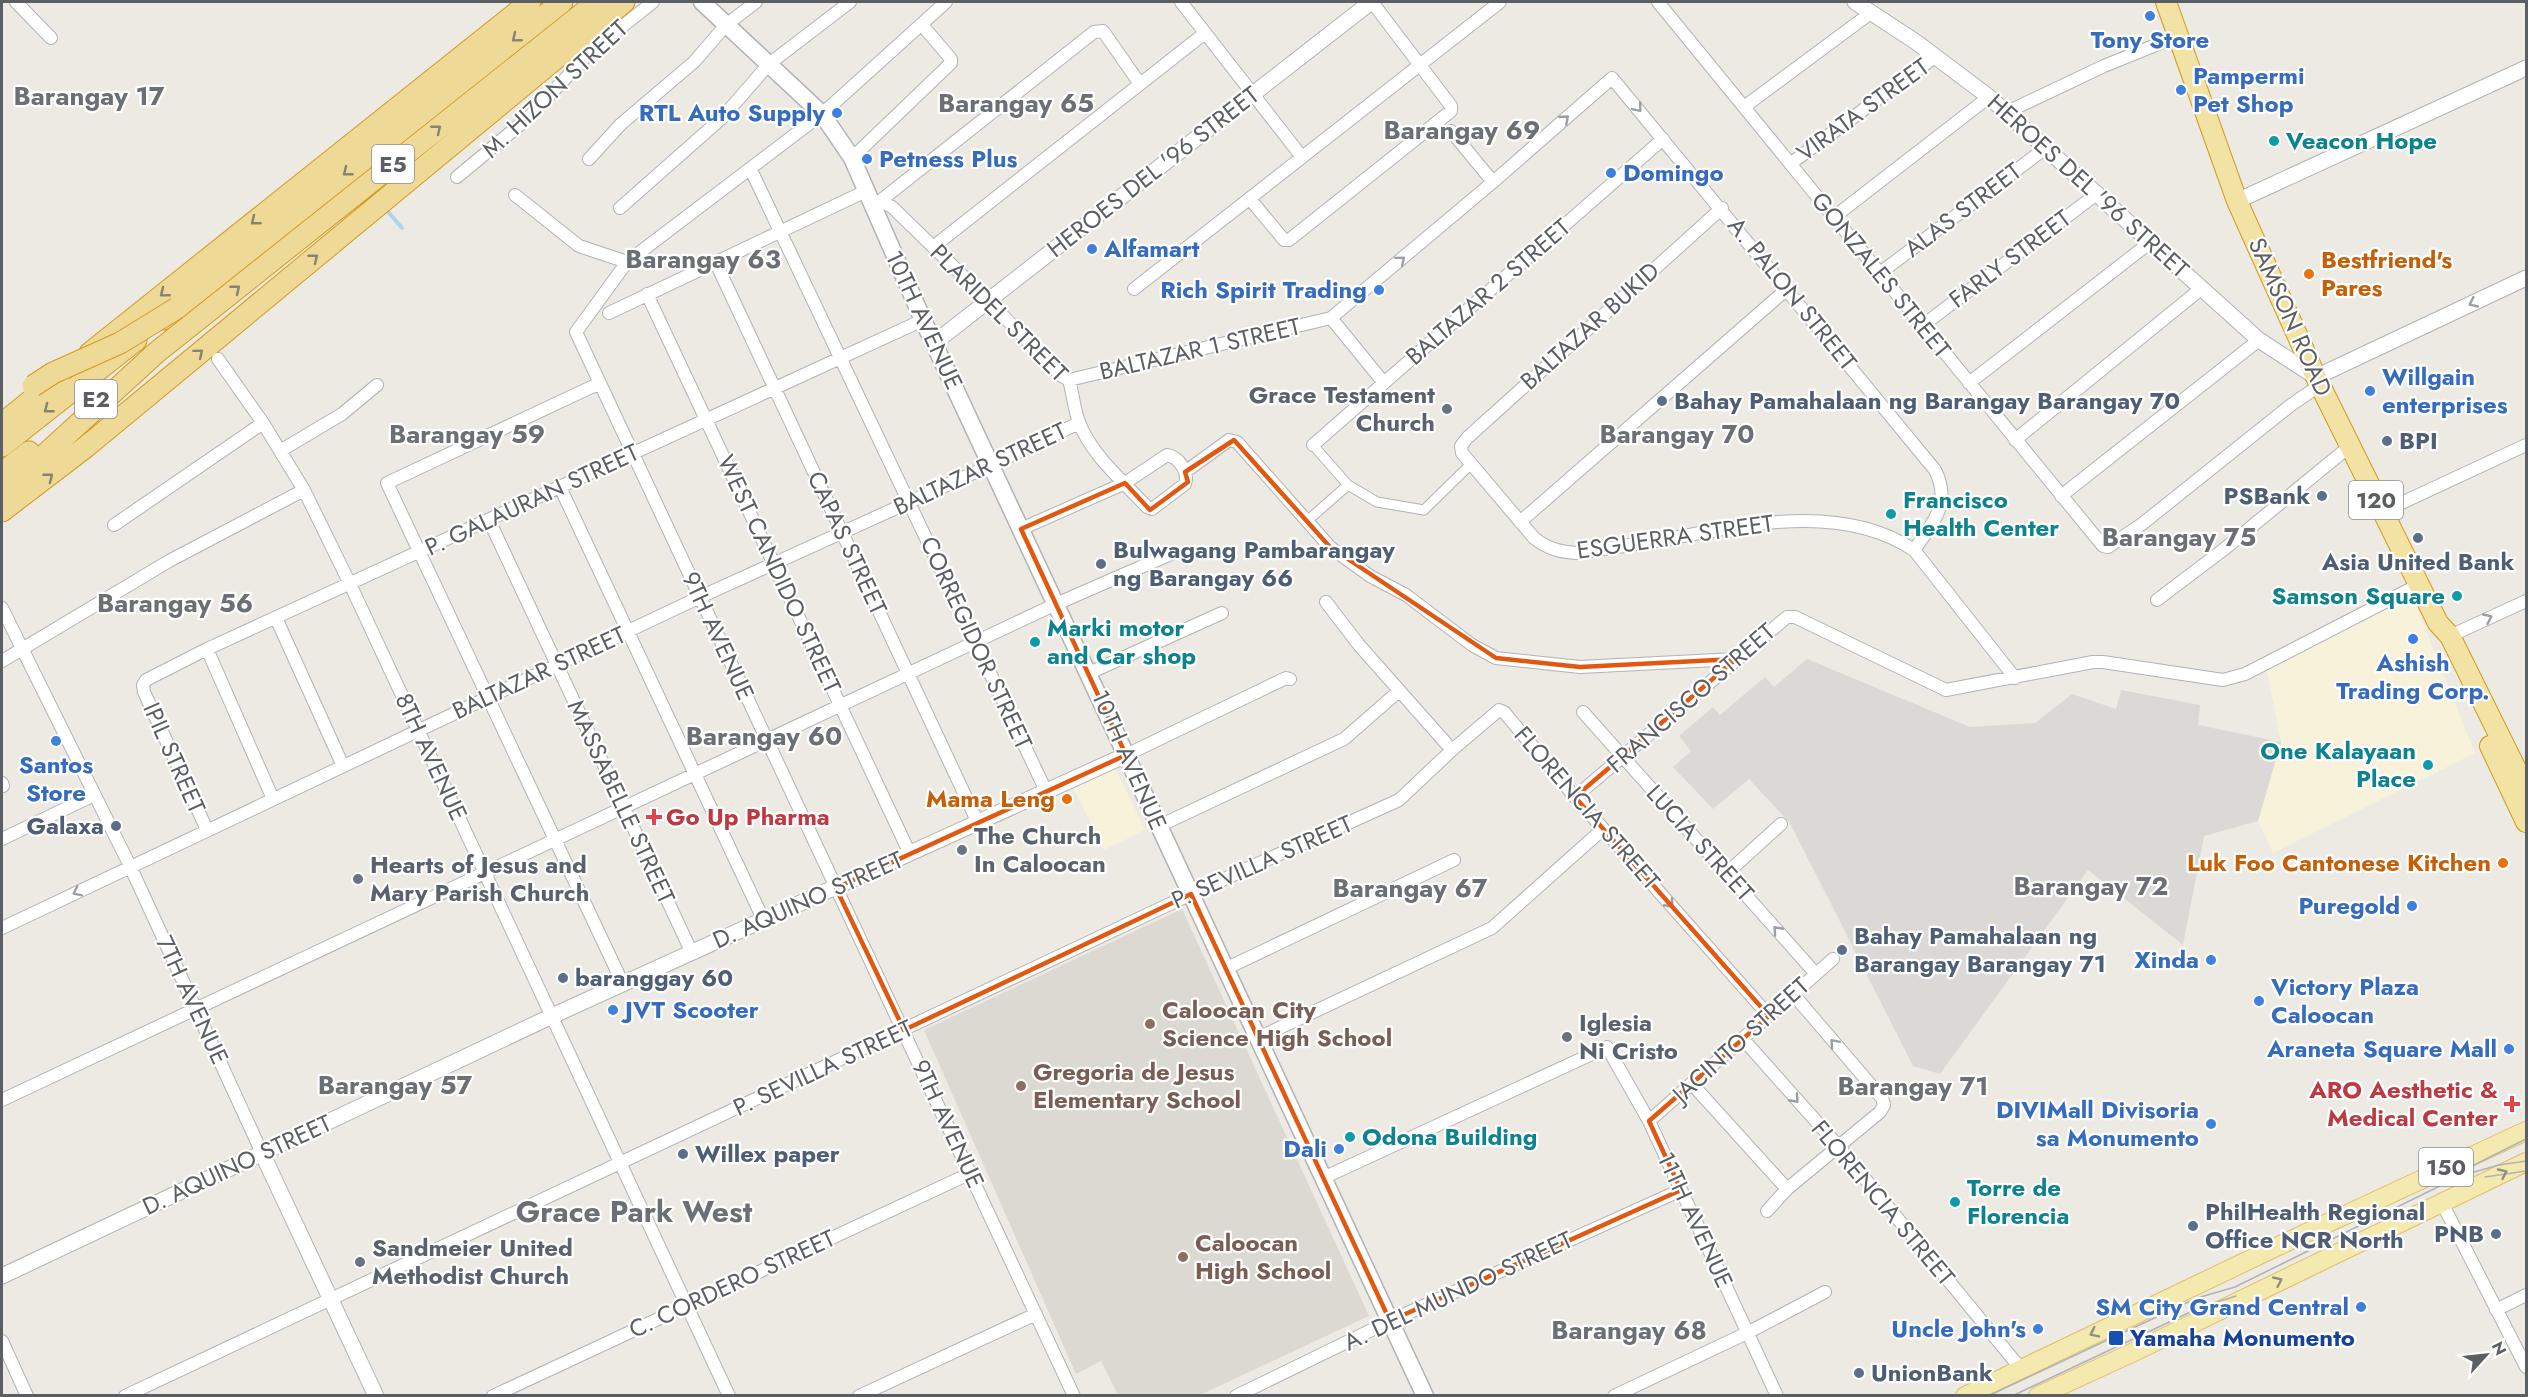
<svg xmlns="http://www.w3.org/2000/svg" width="2528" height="1397" viewBox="0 0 2528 1397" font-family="Jost,sans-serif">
  <rect width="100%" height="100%" fill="#eceae3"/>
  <path fill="#f9f2db" d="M2412 596 2475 753 2273 853 2258 821 2281 742 2267 671Z
    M1115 768 1145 830 1104 850 1074 789Z"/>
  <path fill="#dbd9d5" d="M1807 659 1970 727 2035 723 2072 694 2116 709 2121 690 2200 705 2198 725 2281 742 2258 821 2204 836 2183 945 2088 870 1940 1074 1913 1066 1790 823 1749 779 1713 809 1673 767 1691 751 1679 736 1713 707 1720 715 1765 677 1774 687Z"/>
  <path fill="#dcd9d2" d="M1182 909 1369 1316 1200 1395H1118L1101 1361 1076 1374 924 1030Z"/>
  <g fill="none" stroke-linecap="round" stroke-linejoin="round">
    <path stroke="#abd4f4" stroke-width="4" d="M384 207 402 228"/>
    <g stroke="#b0b3b7" stroke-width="11">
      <path id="pedestrian" d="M1313 445 1348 485 1377 502 1424 510 1470 465
        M1307 521 1348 485"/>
    </g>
    <g stroke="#b0b3b7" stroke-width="14">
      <path id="minor" d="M16 2 51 38
        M946 2 822 114 627 262 576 332 1074 1396
        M1181 2 1302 157
        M1658 2 2103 546 2108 547 2142 524 2291 405 2320 385
        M1744 107 1872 12
        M2007 112 2104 66 2178 36
        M1451 131 1493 182
        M852 158 951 63V59L922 25
        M589 159 621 124 694 62 726 25 756 2
        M1790 164 1936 56
        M751 170 1046 791
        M457 177 528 118 591 51 653 2
        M515 195 579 246 627 262
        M1250 199 1284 240H1289L1451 111V106L1372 2
        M880 201 892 207 988 300 1060 375 1069 380C1073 394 1074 409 1079 422 1091 455 1124 482 1147 507L1152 509 1185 484C1189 472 1179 457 1167 455L1125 483 1021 529
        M875 205 1094 32 1103 31 1140 84
        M620 208 723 117 769 64 850 2
        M1722 208 1467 438 1461 446 1462 453 1534 538C1548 549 1560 552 1578 553 1611 548 1645 543 1678 537 1755 523 1844 504 1914 550L2015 678
        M1834 217 1989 97
        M933 247 1205 33
        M716 263 978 823
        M1880 273 2047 147
        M1134 289 1500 2
        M647 294 910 854
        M609 313 866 191
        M1331 318 1384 383
        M1922 326 2098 193
        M218 359 263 423 304 490 350 584 729 1396
        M1069 380 1331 318 1493 182 1612 78 1935 470C1952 503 1933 523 1914 550
        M600 383 387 483 623 984
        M1969 383 2152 241
        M2015 440 2202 288
        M1313 445 1663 139
        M280 451 342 414 377 385
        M1185 472 1229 440 1237 442 1330 547 1370 576 1406 595 1472 645 1496 658 1580 667 1736 659
        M560 487 764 921
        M2061 496 2259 340
        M2382 512 2526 445
        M489 520 692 953
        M1520 522 1787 289
        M114 525 263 423
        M2157 600 2223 550 2350 446
        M1326 602 1359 645 1452 750
        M2 608 130 866 262 1153
        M276 618 343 766
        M2450 636 2526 601
        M207 649 273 799
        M2 661 169 561 304 490
        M1089 673 1222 613
        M1583 712 1816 974
        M1126 755 1286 678 1290 679
        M2 783 3 786
        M1575 797 1787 617H1795L1946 690 2093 662H2103L2223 680 2245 674 2418 585
        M1159 826 1344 739 1399 691
        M207 830 144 692 143 685 146 680 207 649 923 320
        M2 839 94 795
        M1727 873 1781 824
        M2 928 700 597 991 465 1079 423
        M1225 969 1454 860
        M1258 1038 1492 928 1603 829
        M1743 1039 1839 1147 2021 1369
        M1692 1084 1787 1189
        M2 1100 1056 604 1173 553
        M1649 1121 1833 959
        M1323 1178 1607 1047 1649 1121 1777 1396
        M2441 1201 2526 1367
        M1767 1211 1787 1189 1880 1112 1884 1105 1882 1098 1793 994
        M2496 1310 2526 1295
        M2 1341 27 1396
        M125 1396 1191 894 1399 800 1452 750 1499 710 1504 712 1575 797 1769 1016
        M493 1396 971 1173
        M859 1396 1036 1314
        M1236 1396 1390 1321 1681 1190
        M1614 1396 1749 1332 1825 1292"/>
    </g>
    <g stroke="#b0b3b7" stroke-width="17">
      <path id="tertiary" d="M1855 2 1916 42 1989 97 2259 340 2316 377 2526 278
        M2237 201 2526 68
        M934 343 1371 2
        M262 1153 376 1396
        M2 1276 552 1016 1126 755"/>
    </g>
    <g stroke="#b0b2b7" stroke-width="19">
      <path id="secondary" d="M702 2 822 114 852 158 923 320 1425 1396"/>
    </g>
    <g stroke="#dfbf69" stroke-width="20">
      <path id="primary" d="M1965 1396 2274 1248 2526 1131
        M2038 1396 2136 1351 2526 1162"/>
    </g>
    <g stroke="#d39b1c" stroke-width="22">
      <path id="trunk" d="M2166 2 2237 201 2316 377 2438 623 2450 636 2526 789
        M2490 746 2526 822"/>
    </g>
    <g stroke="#d39b1c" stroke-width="23">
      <path id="motorway" d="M163 319 562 2
        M90 353 530 2
        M2 424 59 378
        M2 446 136 340
        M2 473 29 452
        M2 494 157 352 597 2
        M2 511 87 446 624 2"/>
    </g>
    <use href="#pedestrian" stroke="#fff" stroke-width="9"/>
    <use href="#minor" stroke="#fff" stroke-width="12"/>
    <use href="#tertiary" stroke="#fff" stroke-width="15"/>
    <use href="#secondary" stroke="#fff" stroke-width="16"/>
    <use href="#primary" stroke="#f4eab0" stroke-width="18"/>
    <use href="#trunk" stroke="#f2e2a4" stroke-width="20"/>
    <use href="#motorway" stroke="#efd997" stroke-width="21"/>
    <path stroke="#b1b2b2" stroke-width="1.5" d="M2470 1167 2526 1139
      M2485 1177 2526 1171
      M1988 1396 2197 1298 2235 1287 2460 1176 2499 1165 2526 1161
      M2012 1396 2201 1307 2236 1296"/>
    <g stroke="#d39b1c" stroke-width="23" stroke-linecap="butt">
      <path id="motorway-bridge" d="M33 386 53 373 120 343 177 308"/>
    </g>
    <use href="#motorway-bridge" stroke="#efd997" stroke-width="21"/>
  </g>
  <defs><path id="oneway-chevron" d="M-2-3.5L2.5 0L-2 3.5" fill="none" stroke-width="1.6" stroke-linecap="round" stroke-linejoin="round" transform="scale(1.5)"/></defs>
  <g stroke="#878372">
    <use href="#oneway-chevron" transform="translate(516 38) rotate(141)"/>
    <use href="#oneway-chevron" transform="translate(437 129) rotate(-39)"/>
    <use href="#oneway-chevron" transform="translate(347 172) rotate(141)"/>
    <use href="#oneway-chevron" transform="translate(255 221) rotate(141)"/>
    <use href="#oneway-chevron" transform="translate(314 258) rotate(-39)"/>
    <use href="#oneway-chevron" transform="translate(236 289) rotate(-39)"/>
    <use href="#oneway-chevron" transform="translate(164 293) rotate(141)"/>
    <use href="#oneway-chevron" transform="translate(199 353) rotate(-40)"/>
    <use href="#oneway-chevron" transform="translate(48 409) rotate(142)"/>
    <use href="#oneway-chevron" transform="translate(49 477) rotate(-38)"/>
  </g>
  <g stroke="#9d9ea1">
    <use href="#oneway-chevron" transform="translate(1638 108) rotate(50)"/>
    <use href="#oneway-chevron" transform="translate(1565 119) rotate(-41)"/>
    <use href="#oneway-chevron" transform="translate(1401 260) rotate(-40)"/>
    <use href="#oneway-chevron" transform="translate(2473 303) rotate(155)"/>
    <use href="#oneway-chevron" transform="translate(2488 618) rotate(-25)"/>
    <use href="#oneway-chevron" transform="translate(77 892) rotate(154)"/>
    <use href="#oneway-chevron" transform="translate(1670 904) rotate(48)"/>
    <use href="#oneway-chevron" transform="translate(1777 930) rotate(-132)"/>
    <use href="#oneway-chevron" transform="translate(1834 1043) rotate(-131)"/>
    <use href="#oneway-chevron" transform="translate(1795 1099) rotate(48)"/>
  </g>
  <g stroke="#918f7d">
    <use href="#oneway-chevron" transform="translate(2503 1173) rotate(-25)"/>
    <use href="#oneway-chevron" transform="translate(2278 1281) rotate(-25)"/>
    <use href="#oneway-chevron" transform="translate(2094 1333) rotate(154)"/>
  </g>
  <path fill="none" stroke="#e15910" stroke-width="4.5" stroke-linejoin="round" d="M1234 440 1330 547 1496 658 1580 667 1736 659 1575 797 1769 1016 1649 1121 1681 1190 1390 1321 1191 894 904 1030 836 888 1126 755 1021 529 1125 483 1150 510 1188 482 1185 472Z"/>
  <g fill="#3f7fe0" stroke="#fff" stroke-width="2">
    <circle cx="2150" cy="16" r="6"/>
    <circle cx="2181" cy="90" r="6"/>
    <circle cx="837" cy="113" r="6"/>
    <circle cx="867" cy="159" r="6"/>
    <circle cx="1611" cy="173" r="6"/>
    <circle cx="1092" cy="249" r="6"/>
    <circle cx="1379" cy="290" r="6"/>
    <circle cx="2370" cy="391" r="6"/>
    <circle cx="2413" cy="639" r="6"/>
    <circle cx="56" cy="741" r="6"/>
    <circle cx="2412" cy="906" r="6"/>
    <circle cx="2211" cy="960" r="6"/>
    <circle cx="2259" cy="1001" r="6"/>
    <circle cx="613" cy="1010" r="6"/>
    <circle cx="2509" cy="1049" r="6"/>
    <circle cx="2211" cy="1124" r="6"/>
    <circle cx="1339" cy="1149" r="6"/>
    <circle cx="2361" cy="1307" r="6"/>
    <circle cx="2038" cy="1329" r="6"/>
  </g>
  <g fill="#0f9aa8" stroke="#fff" stroke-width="2">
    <circle cx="2274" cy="141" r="6"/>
    <circle cx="1891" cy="514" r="6"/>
    <circle cx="2457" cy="596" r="6"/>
    <circle cx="1035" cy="642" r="6"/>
    <circle cx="2428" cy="765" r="6"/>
    <circle cx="1350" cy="1137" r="6"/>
    <circle cx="1955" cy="1202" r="6"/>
  </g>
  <g fill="#e8710a" stroke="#fff" stroke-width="2">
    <circle cx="2309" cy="274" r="6"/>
    <circle cx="1067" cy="799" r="6"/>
    <circle cx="2503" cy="863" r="6"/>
  </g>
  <g fill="#5c6f8a" stroke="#fff" stroke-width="2">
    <circle cx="1662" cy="401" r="6"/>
    <circle cx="2387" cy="441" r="6"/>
    <circle cx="2322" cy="496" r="6"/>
    <circle cx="2418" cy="538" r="6"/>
    <circle cx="1101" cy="564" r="6"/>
    <circle cx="116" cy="826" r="6"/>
    <circle cx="1842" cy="950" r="6"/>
    <circle cx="563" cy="978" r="6"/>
    <circle cx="683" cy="1154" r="6"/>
    <circle cx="2193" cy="1226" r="6"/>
    <circle cx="2496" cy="1234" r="6"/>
    <circle cx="1859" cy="1373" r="6"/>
  </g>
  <g fill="#6b7280" stroke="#fff" stroke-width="2">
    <circle cx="1447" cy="409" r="6"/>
    <circle cx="962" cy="850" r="6"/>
    <circle cx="358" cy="879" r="6"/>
    <circle cx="1567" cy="1037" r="6"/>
    <circle cx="360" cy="1262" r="6"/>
  </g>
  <g fill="#e0444e" stroke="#fff" stroke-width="2">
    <path d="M651 808h6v6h6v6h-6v6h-6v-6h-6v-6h6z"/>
    <path d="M2509 1095h6v6h6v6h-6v6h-6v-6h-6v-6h6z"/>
  </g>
  <g fill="#8d6e63" stroke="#fff" stroke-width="2">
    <circle cx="1150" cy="1024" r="6"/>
    <circle cx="1021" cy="1086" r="6"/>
    <circle cx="1183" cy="1257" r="6"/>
  </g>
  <rect fill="#1a4fb4" stroke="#fff" stroke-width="2" x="2108" y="1330" width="16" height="16" rx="3"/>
  <g text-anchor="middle" stroke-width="4.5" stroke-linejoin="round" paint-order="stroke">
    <g fill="#fff" stroke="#8c8e91" stroke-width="1.5">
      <rect x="372" y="145" width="42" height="38" rx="4.5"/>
      <rect x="75" y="380" width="42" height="38" rx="4.5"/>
      <rect x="2349" y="481" width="54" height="38" rx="4.5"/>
      <rect x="2419" y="1148" width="54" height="38" rx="4.5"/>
    </g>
    <g font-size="22" font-weight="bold" fill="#5b5e62">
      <text x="393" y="172">E5</text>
      <text x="96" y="407">E2</text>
      <text x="2376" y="508">120</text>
      <text x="2446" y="1175">150</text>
    </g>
    <g font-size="24" font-weight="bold" fill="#366cbe" stroke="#fff" text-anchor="end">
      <text x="2150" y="48" text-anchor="middle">Tony Store</text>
      <text x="2193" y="84" text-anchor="start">Pampermi<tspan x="2193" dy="28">Pet Shop</tspan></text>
      <text x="825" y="121">RTL Auto Supply</text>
      <text x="879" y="167" text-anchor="start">Petness Plus</text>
      <text x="1623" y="181" text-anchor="start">Domingo</text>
      <text x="1104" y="257" text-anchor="start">Alfamart</text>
      <text x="1367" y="298">Rich Spirit Trading</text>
      <text x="2382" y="385" text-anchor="start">Willgain<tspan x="2382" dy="28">enterprises</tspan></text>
      <text x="2413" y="671" text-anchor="middle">Ashish<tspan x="2413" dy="28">Trading Corp.</tspan></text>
      <text x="56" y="773" text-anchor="middle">Santos<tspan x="56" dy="28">Store</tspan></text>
      <text x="2400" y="914">Puregold</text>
      <text x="2199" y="968">Xinda</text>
      <text x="2271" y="995" text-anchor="start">Victory Plaza<tspan x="2271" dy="28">Caloocan</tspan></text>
      <text x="625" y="1018" text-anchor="start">JVT Scooter</text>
      <text x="2497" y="1057">Araneta Square Mall</text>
      <text x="2199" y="1118">DIVIMall Divisoria<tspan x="2199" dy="28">sa Monumento</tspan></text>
      <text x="1327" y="1157">Dali</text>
      <text x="2349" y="1315">SM City Grand Central</text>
      <text x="2026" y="1337">Uncle John's</text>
    </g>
    <g font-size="24" fill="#5b5e62" stroke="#fff">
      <text transform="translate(555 89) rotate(-43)" y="8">M. HIZON STREET</text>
      <text transform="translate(1863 110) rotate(-36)" y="8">VIRATA STREET</text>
      <text transform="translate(1153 172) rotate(-38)" y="8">HEROES DEL '96 STREET</text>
      <text transform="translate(2088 186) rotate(42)" y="8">HEROES DEL '96 STREET</text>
      <text transform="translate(1963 210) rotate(-37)" y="8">ALAS STREET</text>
      <text transform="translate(2010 259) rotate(-37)" y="8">FARLY STREET</text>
      <text transform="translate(1881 275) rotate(51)" y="8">GONZALES STREET</text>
      <text transform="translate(1488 292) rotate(-41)" y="8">BALTAZAR 2 STREET</text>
      <text transform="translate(1792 294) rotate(51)" y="8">A. PALON STREET</text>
      <text transform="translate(999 313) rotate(45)" y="8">PLARIDEL STREET</text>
      <text transform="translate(2290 317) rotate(66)" y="8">SAMSON ROAD</text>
      <text transform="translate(924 320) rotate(65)" y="8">10TH AVENUE</text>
      <text transform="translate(1590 326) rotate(-42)" y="8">BALTAZAR BUKID</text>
      <text transform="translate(1200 349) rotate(-13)" y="8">BALTAZAR 1 STREET</text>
      <text transform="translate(980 469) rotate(-25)" y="8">BALTAZAR STREET</text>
      <text transform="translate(532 500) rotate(-25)" y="8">P. GALAURAN STREET</text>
      <text transform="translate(1675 537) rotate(-8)" y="8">ESGUERRA STREET</text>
      <text transform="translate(847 543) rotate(65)" y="8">CAPAS STREET</text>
      <text transform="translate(779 574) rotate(65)" y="8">WEST CANDIDO STREET</text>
      <text transform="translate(718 636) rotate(65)" y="8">9TH AVENUE</text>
      <text transform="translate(976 643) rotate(65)" y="8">CORREGIDOR STREET</text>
      <text transform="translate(539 673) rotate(-25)" y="8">BALTAZAR STREET</text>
      <text transform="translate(1691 698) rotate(-41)" y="8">FRANCISCO STREET</text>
      <text transform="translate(431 757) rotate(65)" y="8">8TH AVENUE</text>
      <text transform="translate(174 758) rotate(66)" y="8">IPIL STREET</text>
      <text transform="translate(1129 760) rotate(66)" y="8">10TH AVENUE</text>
      <text transform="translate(621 802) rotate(65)" y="8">MASSABELLE STREET</text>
      <text transform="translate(1587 808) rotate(49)" y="8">FLORENCIA STREET</text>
      <text transform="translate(1700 843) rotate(48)" y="8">LUCIA STREET</text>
      <text transform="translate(1262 862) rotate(-24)" y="8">P. SEVILLA STREET</text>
      <text transform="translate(808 900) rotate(-24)" y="8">D. AQUINO STREET</text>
      <text transform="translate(192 1000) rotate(65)" y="8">7TH AVENUE</text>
      <text transform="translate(1741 1040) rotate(-42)" y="8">JACINTO STREET</text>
      <text transform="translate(823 1068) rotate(-25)" y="8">P. SEVILLA STREET</text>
      <text transform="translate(948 1124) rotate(65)" y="8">9TH AVENUE</text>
      <text transform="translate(237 1165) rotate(-25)" y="8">D. AQUINO STREET</text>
      <text transform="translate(1883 1203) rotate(50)" y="8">FLORENCIA STREET</text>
      <text transform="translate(1695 1220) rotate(65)" y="8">11TH AVENUE</text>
      <text transform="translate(732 1284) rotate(-25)" y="8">C. CORDERO STREET</text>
      <text transform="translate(1458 1291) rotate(-25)" y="8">A. DEL MUNDO STREET</text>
    </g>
    <g font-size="24" font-weight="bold" fill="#0d838f" stroke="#fff" text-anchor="start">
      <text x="2286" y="149">Veacon Hope</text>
      <text x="1903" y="508">Francisco<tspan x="1903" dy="28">Health Center</tspan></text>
      <text x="2445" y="604" text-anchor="end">Samson Square</text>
      <text x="1047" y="636">Marki motor<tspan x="1047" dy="28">and Car shop</tspan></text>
      <text x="2416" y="759" text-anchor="end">One Kalayaan<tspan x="2416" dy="28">Place</tspan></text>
      <text x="1362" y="1145">Odona Building</text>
      <text x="1967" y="1196">Torre de<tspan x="1967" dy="28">Florencia</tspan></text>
    </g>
    <g font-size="24" font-weight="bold" fill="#c56008" stroke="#fff" text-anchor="end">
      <text x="2321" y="268" text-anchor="start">Bestfriend's<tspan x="2321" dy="28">Pares</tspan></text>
      <text x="1055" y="807">Mama Leng</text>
      <text x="2491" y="871">Luk Foo Cantonese Kitchen</text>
    </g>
    <g font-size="24" font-weight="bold" fill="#5b616d" stroke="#fff" text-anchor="start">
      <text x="1435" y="403" text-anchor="end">Grace Testament<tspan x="1435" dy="28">Church</tspan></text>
      <text x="974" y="844">The Church<tspan x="974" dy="28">In Caloocan</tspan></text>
      <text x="370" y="873">Hearts of Jesus and<tspan x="370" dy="28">Mary Parish Church</tspan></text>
      <text x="1579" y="1031">Iglesia<tspan x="1579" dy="28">Ni Cristo</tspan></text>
      <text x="372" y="1256">Sandmeier United<tspan x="372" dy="28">Methodist Church</tspan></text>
    </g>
    <g font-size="24" font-weight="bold" fill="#4e5e75" stroke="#fff" text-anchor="start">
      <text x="1674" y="409">Bahay Pamahalaan ng Barangay Barangay 70</text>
      <text x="2399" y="449">BPI</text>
      <text x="2310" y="504" text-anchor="end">PSBank</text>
      <text x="1113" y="558">Bulwagang Pambarangay<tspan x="1113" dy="28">ng Barangay 66</tspan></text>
      <text x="2418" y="570" text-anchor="middle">Asia United Bank</text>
      <text x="104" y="834" text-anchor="end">Galaxa</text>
      <text x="1854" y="944">Bahay Pamahalaan ng<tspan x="1854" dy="28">Barangay Barangay 71</tspan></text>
      <text x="575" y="986">baranggay 60</text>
      <text x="695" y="1162">Willex paper</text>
      <text x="2205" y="1220">PhilHealth Regional<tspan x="2205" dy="28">Office NCR North</tspan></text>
      <text x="2484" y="1242" text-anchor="end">PNB</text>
      <text x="1871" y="1381">UnionBank</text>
    </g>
    <g font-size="24" font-weight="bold" fill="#be3a42" stroke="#fff" text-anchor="start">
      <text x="666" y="825">Go Up Pharma</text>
      <text x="2498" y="1098" text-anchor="end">ARO Aesthetic &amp;<tspan x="2498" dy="28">Medical Center</tspan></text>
    </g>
    <g font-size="24" font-weight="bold" fill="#785e54" stroke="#fff" text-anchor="start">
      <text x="1162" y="1018">Caloocan City<tspan x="1162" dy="28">Science High School</tspan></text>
      <text x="1033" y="1080">Gregoria de Jesus<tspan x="1033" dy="28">Elementary School</tspan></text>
      <text x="1195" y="1251">Caloocan<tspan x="1195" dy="28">High School</tspan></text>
    </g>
    <g font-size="24" font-weight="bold" fill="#164399" stroke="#fff" text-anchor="start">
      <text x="2130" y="1346">Yamaha Monumento</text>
    </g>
    <g font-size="26" font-weight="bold" fill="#6c7074" stroke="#fff">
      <text x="89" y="105">Barangay 17</text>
      <text x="1016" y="112">Barangay 65</text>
      <text x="1462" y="139">Barangay 69</text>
      <text x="703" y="268">Barangay 63</text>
      <text x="467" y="443">Barangay 59</text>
      <text x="1677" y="443">Barangay 70</text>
      <text x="2179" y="546">Barangay 75</text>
      <text x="175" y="612">Barangay 56</text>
      <text x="764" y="745">Barangay 60</text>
      <text x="2091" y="895">Barangay 72</text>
      <text x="1410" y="897">Barangay 67</text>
      <text x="395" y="1094">Barangay 57</text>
      <text x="1913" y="1095">Barangay 71</text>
      <text x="1629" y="1339">Barangay 68</text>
    </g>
    <g font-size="30" font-weight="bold" fill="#6c7074" stroke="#fff">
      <text x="634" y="1222">Grace Park West</text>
    </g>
  </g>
  <rect width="2528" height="1397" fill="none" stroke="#5b5e62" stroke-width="6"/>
  <g transform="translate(2486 1355) rotate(63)" stroke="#ffffff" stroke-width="4.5" paint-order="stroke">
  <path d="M0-4.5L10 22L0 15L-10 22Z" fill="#5b5e62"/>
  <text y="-9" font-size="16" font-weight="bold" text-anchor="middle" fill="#5b5e62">N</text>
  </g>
</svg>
